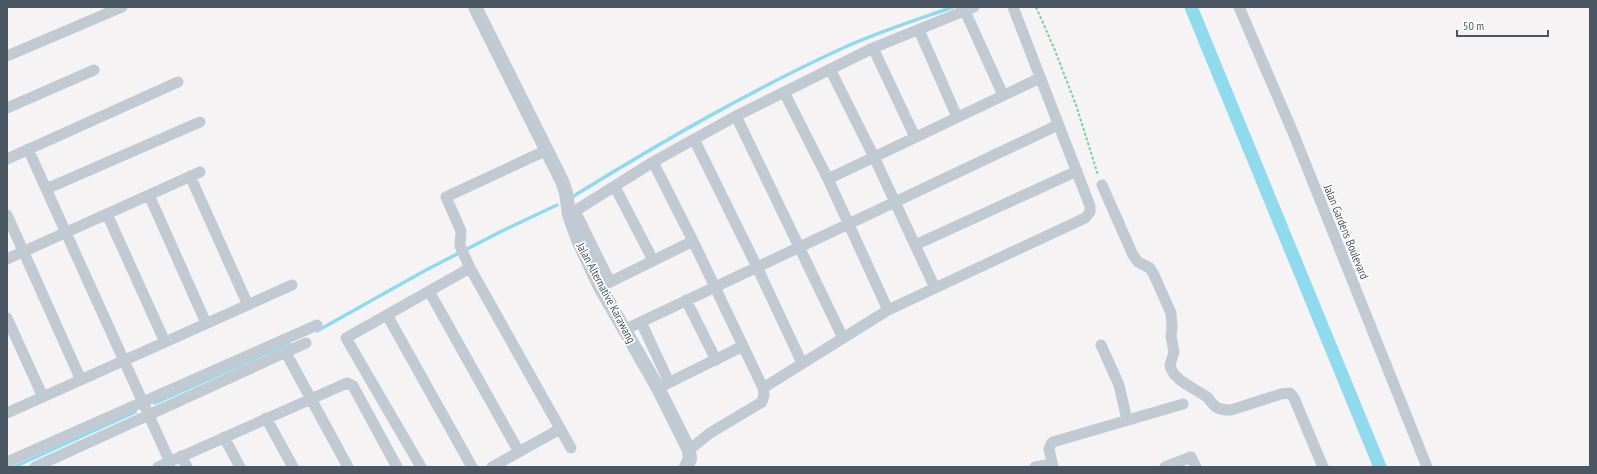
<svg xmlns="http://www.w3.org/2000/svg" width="1597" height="474" viewBox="0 0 1597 474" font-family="'PT Sans Narrow',sans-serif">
  <rect width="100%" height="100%" fill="#f5f3f3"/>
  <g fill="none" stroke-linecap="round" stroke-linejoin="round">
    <path stroke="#90daee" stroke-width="3.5" d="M572 197C660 143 749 91 843 48 878 32 916 20 953 7
      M317 331 426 270 502 231 557 205
      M155 403 289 343
      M14 467 135 412"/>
    <path stroke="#90daee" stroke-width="13" d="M1191 7 1380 467"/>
    <path stroke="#7ad0a6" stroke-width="2" stroke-dasharray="3 2" stroke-linecap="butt" d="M1036 7 1054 48 1076 105 1098 175"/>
    <path stroke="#c1cad2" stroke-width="11" d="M1239 7 1294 135 1427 467
      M965 11 1003 95
      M919 30 957 117
      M873 48 915 137
      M7 56 122 7
      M830 69 874 157 935 288
      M784 92 828 179 888 310
      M7 108 94 70
      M736 116 843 338
      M694 139 757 267 802 363
      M28 149 170 462
      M547 150 446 197 461 231 460 246 470 268 571 448
      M7 159 178 82
      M653 162 693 241 763 388
      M190 176 248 305
      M828 179 1040 78
      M1102 185 1133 255 1138 262 1150 268 1154 275 1171 313 1172 327 1171 336 1174 352 1170 365C1173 381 1195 388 1207 397 1211 401 1213 406 1218 408 1222 410 1226 410 1231 410L1281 394 1290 393 1294 398 1323 467
      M615 187 653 260
      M46 189 200 122
      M149 195 206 323
      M107 214 165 342
      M7 215 81 380
      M915 245 1077 171
      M7 259 200 172
      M610 282 575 211 653 162 736 116 873 48 974 7
      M604 285 693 241
      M429 291 519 452
      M686 300 716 360
      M387 315 472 467
      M7 318 43 397
      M641 322 669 382
      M624 330 1058 125
      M1101 345 1119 385 1127 420
      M286 353 348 467
      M658 388 743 346
      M7 413 292 285
      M266 418 293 467
      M224 437 240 467
      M689 450 710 433 762 402 764 395 763 388 888 310 1085 218 1090 212V206L1013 7
      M181 456 187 467
      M7 462 317 325
      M35 467 306 343
      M158 467 347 383 353 386 397 467
      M421 467 346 338 470 268
      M492 467 560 429
      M1035 467 1052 464
      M1053 467 1049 449 1051 444 1053 442 1183 404
      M1165 467 1191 457 1196 467"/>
    <path stroke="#c1cad2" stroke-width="14" d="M475 7 562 181 566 193 569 215 578 240 600 287 658 388 689 450 690 459 686 467"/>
  </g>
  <g text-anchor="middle" stroke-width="3.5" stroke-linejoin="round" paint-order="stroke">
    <g font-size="12" fill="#4a5661" stroke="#fff">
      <text transform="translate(1346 232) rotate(68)" y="4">Jalan Gardens Boulevard</text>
      <text transform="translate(606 293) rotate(62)" y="4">Jalan Alternative Karawang</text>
    </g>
  </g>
  <rect width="1597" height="474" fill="none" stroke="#4a5661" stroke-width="16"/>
  <path d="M1457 30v6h91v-6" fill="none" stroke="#4a5661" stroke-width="2"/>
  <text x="1463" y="30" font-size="12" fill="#4a5661" stroke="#ffffff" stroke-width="3" paint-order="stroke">50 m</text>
</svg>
